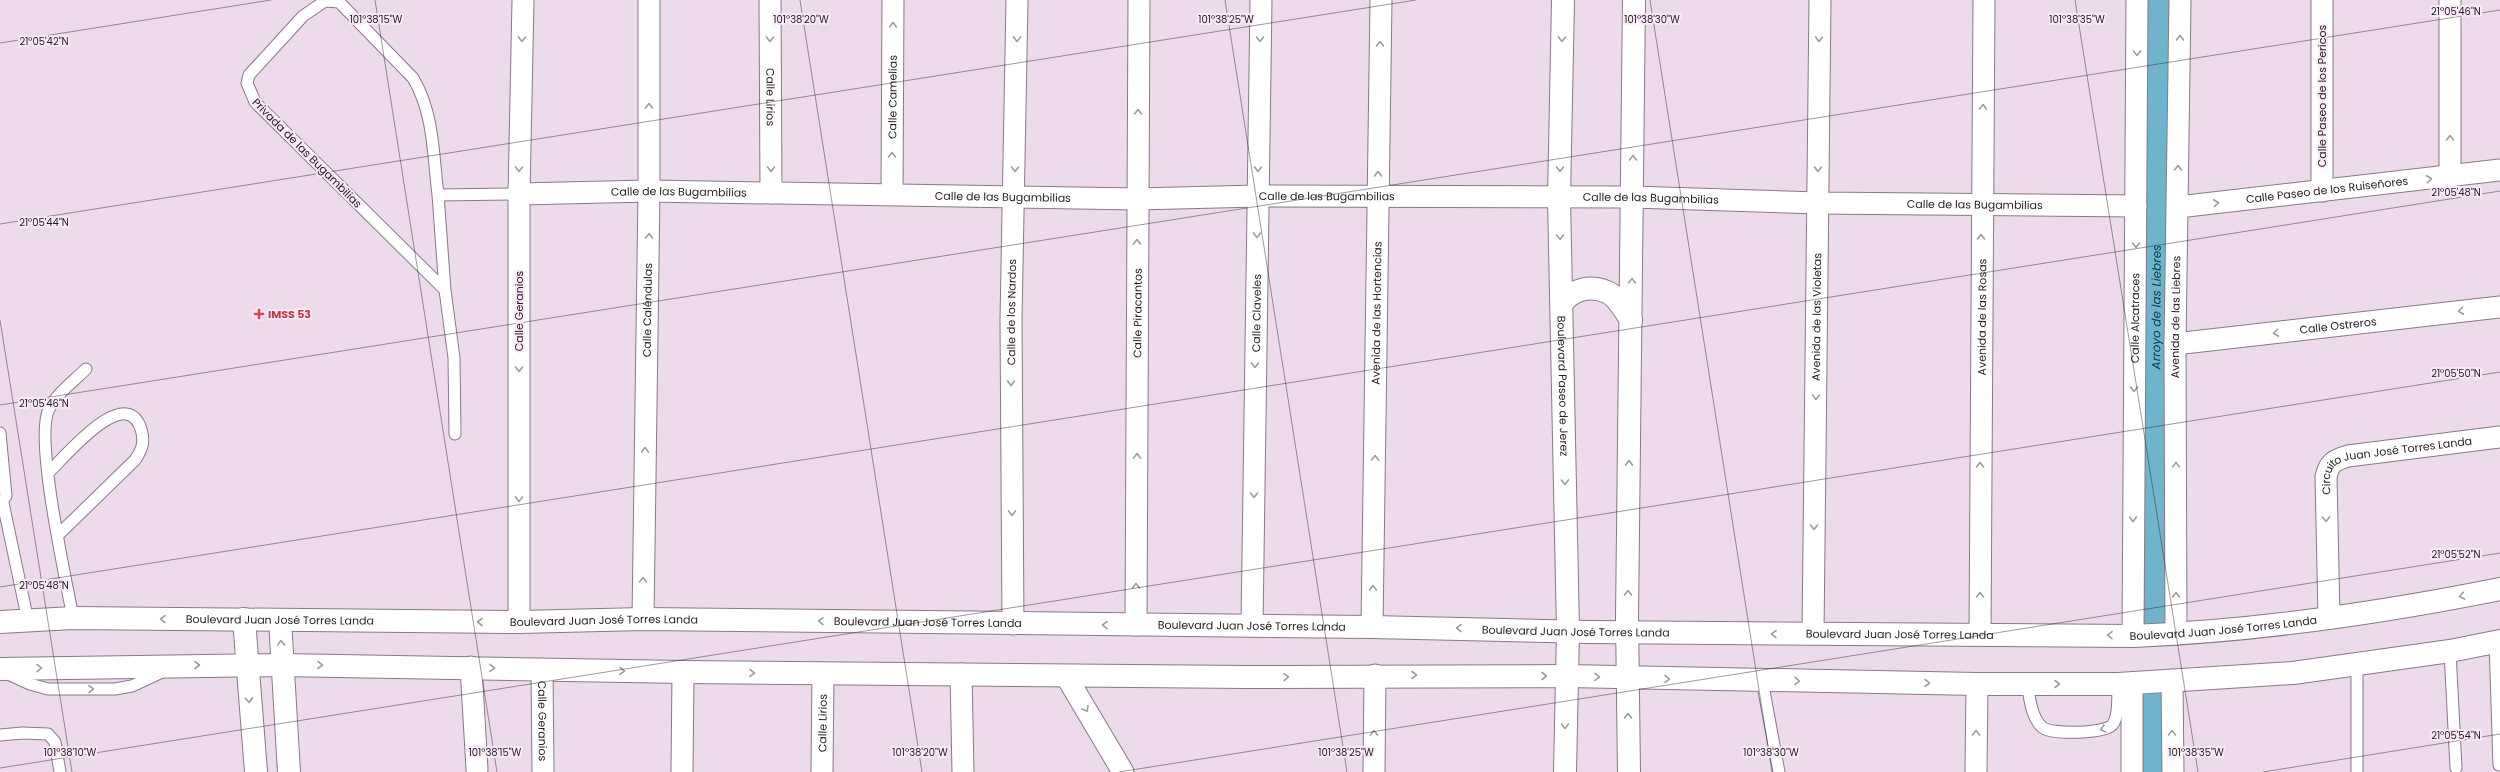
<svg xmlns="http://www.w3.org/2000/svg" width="2500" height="772" viewBox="0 0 2500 772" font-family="Poppins,sans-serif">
  <rect width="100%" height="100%" fill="#eddbeb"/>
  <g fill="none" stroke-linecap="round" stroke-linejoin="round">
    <g stroke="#70b3cc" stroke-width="35">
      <path id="s1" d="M2155 614 2158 0"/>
      <path d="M2154 772 2155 701"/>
    </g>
    <g stroke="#897987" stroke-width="13">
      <path id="lane" d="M438 195 445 290
        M0 433 6 496 0 504
        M455 434 454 358 445 290 255 102 247 83 249 75 303 16 325 1 339 2 413 78C434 113 433 155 438 195L519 194
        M48 473C64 458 126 382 141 429 145 442 142 450 135 460L58 535
        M3 503 28 621
        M73 618C66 579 34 437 49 409 57 393 74 381 86 369
        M2495 642 2499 765
        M2450 651 2456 768
        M6 673 30 684 48 689H115L132 686 164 671
        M1762 680 1779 772
        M2027 684C2030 698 2031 717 2042 727 2050 735 2107 734 2113 724 2120 714 2117 695 2118 684
        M0 735 22 733 48 734 55 742 60 772
        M2357 772V665"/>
    </g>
    <g stroke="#897987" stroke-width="23">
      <g id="street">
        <path id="s2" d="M770 0 771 193"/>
        <path d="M2322 0V191"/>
        <path d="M2450 177V0"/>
        <path id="s3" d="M519 194 649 191 1137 199 1258 196 1633 197 1818 203 2136 206"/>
        <path id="s4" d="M892 194 893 0"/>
        <path id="s5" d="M2178 207 2500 170"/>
        <path id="s6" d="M2175 344 2500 307"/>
        <path id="s7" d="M2329 617 2326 477C2329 463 2334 460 2348 456L2500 437"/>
        <path id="s8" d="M643 619 649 191V0"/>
        <path d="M519 622V194L523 0"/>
        <path id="s9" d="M1013 624 1011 320 1017 0"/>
        <path id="s10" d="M1136 625 1139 0"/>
        <path id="s11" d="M1252 626 1261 0"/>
        <path id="s12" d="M1372 627 1381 0"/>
        <path id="s13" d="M1813 634 1820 0"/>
        <path id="s14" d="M1980 634 1984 0"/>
        <path id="s15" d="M2176 634 2175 344 2180 0"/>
        <path id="s16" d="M2133 636 2137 0"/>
        <path d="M471 667 477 769"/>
        <path id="s17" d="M542 669 543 772"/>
        <path d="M961 674 963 772"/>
        <path d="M1066 676 1123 772"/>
        <path d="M2172 680 2173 772"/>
        <path d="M682 772 683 672"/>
        <path id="s18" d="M822 772 823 673"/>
        <path d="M1374 772 1375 675"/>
        <path d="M1976 772 1977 684"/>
        <path d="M2132 772V683"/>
      </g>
    </g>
    <g stroke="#897987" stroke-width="24">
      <g id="secondary">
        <path id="s19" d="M1563 0 1559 198 1568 631 1565 772"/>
        <path d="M1562 303C1573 289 1590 285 1607 292 1617 296 1625 311 1631 320"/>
        <path d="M244 619 256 772"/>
        <path d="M280 620 289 772"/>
        <path d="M1629 772 1627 619 1634 0"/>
      </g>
    </g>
    <g stroke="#897987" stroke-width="24">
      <g id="primary">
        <path id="s20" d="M0 622 73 618 519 622 643 619 1372 627 1588 632 2133 636C2255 631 2380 613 2500 589"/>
        <path d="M0 669 281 665 683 672 1247 677 1567 676 1977 684H2118L2293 673 2450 651 2500 641"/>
      </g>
    </g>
    <use href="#lane" stroke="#fff" stroke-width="11"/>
    <use href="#street" stroke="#fff" stroke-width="21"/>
    <use href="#secondary" stroke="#fff" stroke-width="22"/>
    <use href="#primary" stroke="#fff" stroke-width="22"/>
  </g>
  <defs><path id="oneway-chevron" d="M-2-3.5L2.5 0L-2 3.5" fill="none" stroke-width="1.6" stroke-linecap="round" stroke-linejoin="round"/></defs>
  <g stroke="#9e9c9e">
    <use href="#oneway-chevron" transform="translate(893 25) rotate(-90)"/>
    <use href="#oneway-chevron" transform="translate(2180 38) rotate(-89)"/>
    <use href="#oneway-chevron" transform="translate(522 39) rotate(91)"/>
    <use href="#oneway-chevron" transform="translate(770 39) rotate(90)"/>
    <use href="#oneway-chevron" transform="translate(1017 39) rotate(91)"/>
    <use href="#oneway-chevron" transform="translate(1260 39) rotate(91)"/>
    <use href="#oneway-chevron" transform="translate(1562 39) rotate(91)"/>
    <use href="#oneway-chevron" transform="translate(1819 39) rotate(91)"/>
    <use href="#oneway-chevron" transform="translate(1380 44) rotate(-89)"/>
    <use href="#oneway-chevron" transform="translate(2137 53) rotate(90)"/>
    <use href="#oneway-chevron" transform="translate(649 106) rotate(-90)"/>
    <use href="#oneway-chevron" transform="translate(1983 107) rotate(-89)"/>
    <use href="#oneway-chevron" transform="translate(1138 112) rotate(-90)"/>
    <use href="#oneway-chevron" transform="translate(2450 138) rotate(-90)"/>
    <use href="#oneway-chevron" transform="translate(892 155) rotate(-90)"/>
    <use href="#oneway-chevron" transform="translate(1633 158) rotate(-90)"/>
    <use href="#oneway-chevron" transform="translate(2178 168) rotate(-89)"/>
    <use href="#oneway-chevron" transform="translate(519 169) rotate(91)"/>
    <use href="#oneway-chevron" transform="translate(771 169) rotate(90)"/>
    <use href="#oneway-chevron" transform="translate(1015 169) rotate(91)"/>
    <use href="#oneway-chevron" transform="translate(1258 169) rotate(91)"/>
    <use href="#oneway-chevron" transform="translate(1560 169) rotate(91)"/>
    <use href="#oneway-chevron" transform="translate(1818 169) rotate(91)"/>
    <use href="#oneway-chevron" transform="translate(1378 174) rotate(-89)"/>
    <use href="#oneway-chevron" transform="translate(2429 179) rotate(-7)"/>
    <use href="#oneway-chevron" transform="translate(2216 203) rotate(-6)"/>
    <use href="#oneway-chevron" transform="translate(1257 235) rotate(91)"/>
    <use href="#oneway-chevron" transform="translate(649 236) rotate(-89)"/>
    <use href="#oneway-chevron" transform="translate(1560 237) rotate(89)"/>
    <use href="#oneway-chevron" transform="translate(1981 237) rotate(-90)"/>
    <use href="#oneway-chevron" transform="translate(1137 242) rotate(-90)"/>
    <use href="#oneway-chevron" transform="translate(2136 245) rotate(90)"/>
    <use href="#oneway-chevron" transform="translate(1632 281) rotate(-89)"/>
    <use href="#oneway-chevron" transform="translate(2461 311) rotate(173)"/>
    <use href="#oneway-chevron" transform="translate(2276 333) rotate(173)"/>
    <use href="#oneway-chevron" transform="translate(1255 365) rotate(91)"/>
    <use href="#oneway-chevron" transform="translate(519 369) rotate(90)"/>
    <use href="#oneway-chevron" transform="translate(1011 383) rotate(90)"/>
    <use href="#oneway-chevron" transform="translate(2134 389) rotate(90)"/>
    <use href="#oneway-chevron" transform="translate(1816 397) rotate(91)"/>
    <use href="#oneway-chevron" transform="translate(645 450) rotate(-89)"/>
    <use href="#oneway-chevron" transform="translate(1137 456) rotate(-90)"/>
    <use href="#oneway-chevron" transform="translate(1375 458) rotate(-89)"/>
    <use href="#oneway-chevron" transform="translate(1629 463) rotate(-89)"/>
    <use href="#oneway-chevron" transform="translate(1980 465) rotate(-90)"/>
    <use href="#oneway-chevron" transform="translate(2176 465) rotate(-90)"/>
    <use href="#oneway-chevron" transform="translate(1565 482) rotate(89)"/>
    <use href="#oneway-chevron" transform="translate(1254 495) rotate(91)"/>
    <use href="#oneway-chevron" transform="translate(519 499) rotate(90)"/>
    <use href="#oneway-chevron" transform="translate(1012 513) rotate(89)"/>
    <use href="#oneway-chevron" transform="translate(2133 519) rotate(90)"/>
    <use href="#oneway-chevron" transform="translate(2326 519) rotate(89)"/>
    <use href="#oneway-chevron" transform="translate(1814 527) rotate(91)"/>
    <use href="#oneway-chevron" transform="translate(643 580) rotate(-89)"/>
    <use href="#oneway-chevron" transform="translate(1136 586) rotate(-90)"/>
    <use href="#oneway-chevron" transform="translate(1373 588) rotate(-89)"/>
    <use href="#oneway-chevron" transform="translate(1628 593) rotate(-89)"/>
    <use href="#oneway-chevron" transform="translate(1980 595) rotate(-90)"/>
    <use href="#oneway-chevron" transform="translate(2176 595) rotate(-90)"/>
    <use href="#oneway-chevron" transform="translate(2462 596) rotate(169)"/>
    <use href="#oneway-chevron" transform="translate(163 619) rotate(-179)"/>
    <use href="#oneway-chevron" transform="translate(821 621) rotate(-179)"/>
    <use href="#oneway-chevron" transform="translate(480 622) rotate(-180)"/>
    <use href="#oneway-chevron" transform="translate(1105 625) rotate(-179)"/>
    <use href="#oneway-chevron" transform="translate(1459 628) rotate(-179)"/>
    <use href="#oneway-chevron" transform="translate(1774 634) rotate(-179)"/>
    <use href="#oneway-chevron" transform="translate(2110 635) rotate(-179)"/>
    <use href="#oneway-chevron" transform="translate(281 643) rotate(-92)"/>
    <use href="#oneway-chevron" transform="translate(197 665)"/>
    <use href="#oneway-chevron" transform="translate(320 665) rotate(1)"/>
    <use href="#oneway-chevron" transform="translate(39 668) rotate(-1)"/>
    <use href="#oneway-chevron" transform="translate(492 668) rotate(2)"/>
    <use href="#oneway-chevron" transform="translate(622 671) rotate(1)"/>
    <use href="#oneway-chevron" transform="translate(752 673) rotate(1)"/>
    <use href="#oneway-chevron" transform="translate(1414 675)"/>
    <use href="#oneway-chevron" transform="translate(1544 676)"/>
    <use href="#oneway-chevron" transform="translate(1286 677) rotate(-1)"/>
    <use href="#oneway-chevron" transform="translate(1597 677) rotate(1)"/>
    <use href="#oneway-chevron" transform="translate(1667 679) rotate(1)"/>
    <use href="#oneway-chevron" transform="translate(1797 681) rotate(1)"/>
    <use href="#oneway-chevron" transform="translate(1927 683) rotate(1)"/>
    <use href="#oneway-chevron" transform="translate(2057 684)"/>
    <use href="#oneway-chevron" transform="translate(91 689) rotate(-1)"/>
    <use href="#oneway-chevron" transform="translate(249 700) rotate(85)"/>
    <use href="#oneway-chevron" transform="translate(1086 709) rotate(59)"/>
    <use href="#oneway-chevron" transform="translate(1628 716) rotate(-90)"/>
    <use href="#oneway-chevron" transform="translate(1565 726) rotate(90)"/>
    <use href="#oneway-chevron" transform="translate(2103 729) rotate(165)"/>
    <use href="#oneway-chevron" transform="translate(1374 733) rotate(-90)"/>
    <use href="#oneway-chevron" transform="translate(1976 733) rotate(-89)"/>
    <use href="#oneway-chevron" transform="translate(2172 733) rotate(-90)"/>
  </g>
  <path fill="none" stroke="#282227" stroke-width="1" stroke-opacity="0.45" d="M375 0 497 772M800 0 922 772M1225 0 1347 772M1650 0 1772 772M2075 0 2198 772M0 43 271 0M0 224 1416 0M0 320 72 772M0 405 2500 10M0 587 2500 191M0 768 2500 372M1119 772 2500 553M2263 772 2500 734"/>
  <path fill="#e0444e" stroke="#fae9f8" stroke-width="1.5" d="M257 308h4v4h4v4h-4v4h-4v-4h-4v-4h4z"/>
  <g text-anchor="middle" stroke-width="4" stroke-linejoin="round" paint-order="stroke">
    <g font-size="11" fill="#282227" stroke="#fae9f8">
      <text transform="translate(2322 96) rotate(-90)" y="4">Calle Paseo de los Pericos</text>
      <text dy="4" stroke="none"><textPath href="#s2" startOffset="97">Calle Lirios</textPath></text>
      <text dy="4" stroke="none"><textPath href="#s4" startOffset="97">Calle Camelias</textPath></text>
      <text transform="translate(307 153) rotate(45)" y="4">Privada de las Bugambilias</text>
      <text dy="4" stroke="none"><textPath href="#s5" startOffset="150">Calle Paseo de los Ruiseñores</textPath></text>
      <text dy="4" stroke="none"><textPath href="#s3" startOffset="160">Calle de las Bugambilias</textPath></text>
      <text dy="4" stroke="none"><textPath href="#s3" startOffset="484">Calle de las Bugambilias</textPath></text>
      <text dy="4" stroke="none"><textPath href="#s3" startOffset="808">Calle de las Bugambilias</textPath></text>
      <text dy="4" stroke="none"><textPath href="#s3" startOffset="1132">Calle de las Bugambilias</textPath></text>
      <text dy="4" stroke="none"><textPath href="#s3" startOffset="1456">Calle de las Bugambilias</textPath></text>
      <text dy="4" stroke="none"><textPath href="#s8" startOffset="309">Calle Caléndulas</textPath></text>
      <text transform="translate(519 311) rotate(-90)" y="4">Calle Geranios</text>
      <text dy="4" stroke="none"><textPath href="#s9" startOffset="312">Calle de los Nardos</textPath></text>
      <text dy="4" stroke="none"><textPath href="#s10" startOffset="312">Calle Piracantos</textPath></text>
      <text dy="4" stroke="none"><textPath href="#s11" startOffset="313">Calle Claveles</textPath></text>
      <text dy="4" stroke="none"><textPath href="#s12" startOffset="314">Avenida de las Hortencias</textPath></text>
      <text dy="4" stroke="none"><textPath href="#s13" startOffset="317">Avenida de las Violetas</textPath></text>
      <text dy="4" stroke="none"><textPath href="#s14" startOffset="317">Avenida de las Rosas</textPath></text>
      <text dy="4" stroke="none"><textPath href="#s15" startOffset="317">Avenida de las Liebres</textPath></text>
      <text dy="4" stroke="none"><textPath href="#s16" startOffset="318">Calle Alcatraces</textPath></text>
      <text dy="4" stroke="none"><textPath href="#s6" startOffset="164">Calle Ostreros</textPath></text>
      <text dy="4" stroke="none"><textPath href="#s19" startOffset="386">Boulevard Paseo de Jerez</textPath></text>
      <text dy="4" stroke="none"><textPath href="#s7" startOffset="210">Circuito Juan José Torres Landa</textPath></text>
      <text dy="4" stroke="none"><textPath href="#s20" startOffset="280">Boulevard Juan José Torres Landa</textPath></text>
      <text dy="4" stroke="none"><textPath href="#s20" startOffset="604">Boulevard Juan José Torres Landa</textPath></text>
      <text dy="4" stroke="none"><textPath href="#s20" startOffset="928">Boulevard Juan José Torres Landa</textPath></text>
      <text dy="4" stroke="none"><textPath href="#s20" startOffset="1252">Boulevard Juan José Torres Landa</textPath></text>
      <text dy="4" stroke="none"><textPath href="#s20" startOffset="2224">Boulevard Juan José Torres Landa</textPath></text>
      <text dy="4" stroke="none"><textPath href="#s20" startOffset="1576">Boulevard Juan José Torres Landa</textPath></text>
      <text dy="4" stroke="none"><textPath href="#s20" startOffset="1900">Boulevard Juan José Torres Landa</textPath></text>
      <text dy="4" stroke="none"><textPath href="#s17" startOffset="52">Calle Geranios</textPath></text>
      <text dy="4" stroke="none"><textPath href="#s18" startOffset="49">Calle Lirios</textPath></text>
    </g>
    <g font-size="11" font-weight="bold" fill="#be3a42" stroke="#fae9f8" text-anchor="start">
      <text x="268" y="318">IMSS 53</text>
    </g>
    <g font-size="12" font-style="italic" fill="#034253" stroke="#fae9f8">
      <text dy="4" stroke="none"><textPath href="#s1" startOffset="307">Arroyo de las Liebres</textPath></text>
    </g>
  </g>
  <g font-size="10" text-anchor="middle" fill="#282227" stroke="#fae9f8" stroke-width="4" stroke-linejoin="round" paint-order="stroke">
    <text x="2456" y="15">21°05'46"N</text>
    <text x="376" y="23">101°38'15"W</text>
    <text x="801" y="23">101°38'20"W</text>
    <text x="1226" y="23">101°38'25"W</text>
    <text x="1652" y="23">101°38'30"W</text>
    <text x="2077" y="23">101°38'35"W</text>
    <text x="44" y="45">21°05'42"N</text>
    <text x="2456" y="196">21°05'48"N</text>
    <text x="44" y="226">21°05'44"N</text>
    <text x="2456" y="377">21°05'50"N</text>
    <text x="44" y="407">21°05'46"N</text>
    <text x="2456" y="558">21°05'52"N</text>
    <text x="44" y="589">21°05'48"N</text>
    <text x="2456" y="739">21°05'54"N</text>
    <text x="70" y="756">101°38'10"W</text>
    <text x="495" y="756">101°38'15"W</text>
    <text x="920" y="756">101°38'20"W</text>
    <text x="1346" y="756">101°38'25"W</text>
    <text x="1771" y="756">101°38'30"W</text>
    <text x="2196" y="756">101°38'35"W</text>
  </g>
</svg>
